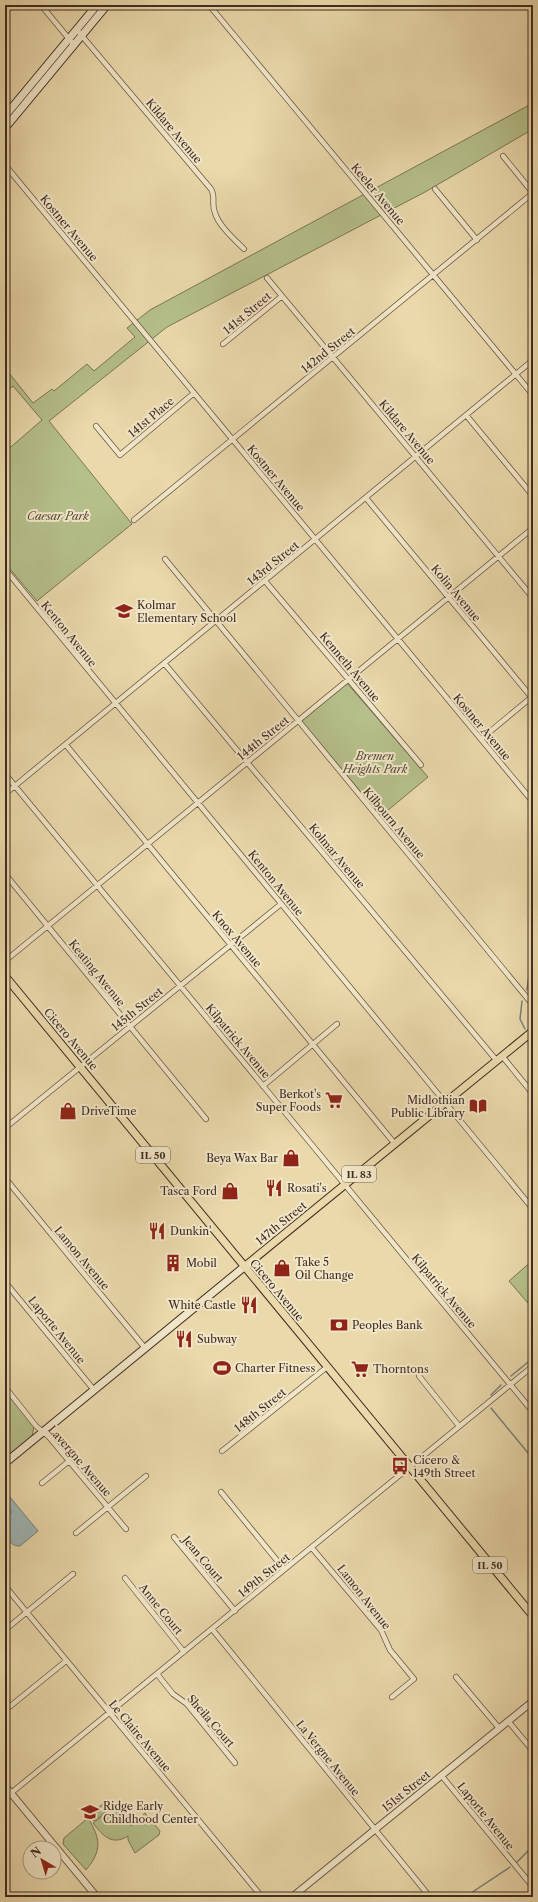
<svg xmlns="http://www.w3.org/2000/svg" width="538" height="1902" viewBox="0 0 538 1902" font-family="'Libre Caslon Text',serif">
  <rect width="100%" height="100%" fill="#ead9ab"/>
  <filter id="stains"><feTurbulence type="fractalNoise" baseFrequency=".005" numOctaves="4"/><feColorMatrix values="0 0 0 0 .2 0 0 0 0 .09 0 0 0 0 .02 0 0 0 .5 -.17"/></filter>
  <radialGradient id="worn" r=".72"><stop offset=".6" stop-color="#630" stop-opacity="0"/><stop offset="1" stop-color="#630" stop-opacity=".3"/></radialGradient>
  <path fill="#b5c08b" stroke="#7a7657" d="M533 103V129L425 192 167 327 49 421 132 524 37 601 5 563V452L42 420 13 386 5 394V368L33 403 52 389 54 391 87 364 94 371 135 337 127 328 150 310Z
    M347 683 428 777 381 816 301 721Z
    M533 1260V1309L509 1281Z
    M5 1390 34 1426 32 1437 5 1459Z
    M108 1800 113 1806 94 1821 89 1815Z
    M117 1805 122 1807 131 1826 145 1813 160 1831 159 1835 135 1853 128 1840V1836C112 1846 103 1836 93 1823Z
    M88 1818C101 1839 102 1851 86 1870L63 1844 64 1838Z"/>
  <path fill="#9eb7b6" stroke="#787f7b" d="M5 1491 38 1531 20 1546C6 1547 5 1528 5 1518L12 1512 5 1502Z"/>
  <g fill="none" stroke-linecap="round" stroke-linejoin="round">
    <path stroke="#787f7b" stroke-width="1.5" d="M527 990 533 944
      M522 1001 520 1019 525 1029
      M532 1039 533 1041
      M511 1376 533 1358
      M491 1395 501 1385
      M491 1408 533 1459
      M517 1862 533 1846
      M465 1897 510 1867"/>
    <g stroke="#6a5745" stroke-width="6">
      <path id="minor" d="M41 5 74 45
        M209 5 533 395
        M77 30 211 189C216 197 211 204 215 213 219 226 234 239 244 249
        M503 156 533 193
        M5 165 533 802
        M435 189 477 240
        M267 278 533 598
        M223 344 282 296
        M466 415 533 496
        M96 426 120 455 194 393
        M366 498 533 699
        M134 520 533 193
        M165 559 533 1005
        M5 569 533 1209
        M265 581 421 765
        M164 663 497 1061
        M481 739 533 696
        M66 745 395 1144
        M5 774 533 1412
        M5 794 533 360
        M5 874 206 1119
        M5 961 533 528
        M502 1056 533 1094
        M263 1086 337 1024
        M5 1128 281 904
        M5 1178 145 1348
        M5 1282 94 1390
        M419 1376 459 1426
        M5 1387 36 1426 49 1437 126 1529
        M222 1451 327 1367
        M42 1483 69 1461
        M221 1492 284 1569
        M76 1533 146 1476
        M174 1537 235 1611
        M312 1548 381 1630 390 1650 414 1679 392 1697
        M125 1578 184 1652
        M5 1586 262 1897
        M212 1629 430 1897
        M5 1630 73 1574
        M157 1674 173 1694 187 1704 235 1763
        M456 1677 499 1728
        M5 1714 8 1708 66 1661
        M508 1721 533 1751
        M441 1775 533 1887
        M5 1798 533 1366"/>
    </g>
    <g stroke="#6a5745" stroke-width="8">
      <path id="tertiary" d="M5 1786 97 1897
        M292 1897 533 1701"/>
    </g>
    <g stroke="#3f2c23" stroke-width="9">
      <path id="secondary" d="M5 116 97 5
        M5 128 107 5
        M5 1463 244 1267"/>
    </g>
    <g stroke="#3f2c23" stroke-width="9">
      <path id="primary" d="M5 976 533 1616
        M244 1267 533 1031"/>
    </g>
    <use href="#minor" stroke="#f1e6c8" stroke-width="4.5"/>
    <use href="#tertiary" stroke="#f1e6c8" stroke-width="6"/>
    <use href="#secondary" stroke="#f1e6c8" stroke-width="7"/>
    <use href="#primary" stroke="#ead9ab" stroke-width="7"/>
  </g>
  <defs>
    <g id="school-bare" transform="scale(1.38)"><path d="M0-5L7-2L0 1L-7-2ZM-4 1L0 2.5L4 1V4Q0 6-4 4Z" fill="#8f2418" stroke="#f1e6c8" stroke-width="2.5" paint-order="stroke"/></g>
    <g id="supermarket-bare" transform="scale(1.38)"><path d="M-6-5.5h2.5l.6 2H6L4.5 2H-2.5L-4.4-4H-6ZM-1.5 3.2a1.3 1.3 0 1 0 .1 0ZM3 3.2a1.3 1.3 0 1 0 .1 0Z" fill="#8f2418" stroke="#f1e6c8" stroke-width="2.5" paint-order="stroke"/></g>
    <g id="library-bare" transform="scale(1.38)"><path d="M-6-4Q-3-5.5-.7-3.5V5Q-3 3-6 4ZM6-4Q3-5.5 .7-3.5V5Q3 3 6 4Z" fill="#8f2418" stroke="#f1e6c8" stroke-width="2.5" paint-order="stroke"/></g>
    <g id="shop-bare" transform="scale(1.38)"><path d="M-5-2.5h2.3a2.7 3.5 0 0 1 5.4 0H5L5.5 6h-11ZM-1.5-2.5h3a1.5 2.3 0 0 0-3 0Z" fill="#8f2418" stroke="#f1e6c8" stroke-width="2.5" paint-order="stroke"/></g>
    <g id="restaurant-bare" transform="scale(1.38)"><path d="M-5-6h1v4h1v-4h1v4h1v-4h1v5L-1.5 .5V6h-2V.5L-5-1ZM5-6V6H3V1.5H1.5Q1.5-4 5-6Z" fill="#8f2418" stroke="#f1e6c8" stroke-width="2.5" paint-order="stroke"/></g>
    <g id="building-bare" transform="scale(1.38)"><path d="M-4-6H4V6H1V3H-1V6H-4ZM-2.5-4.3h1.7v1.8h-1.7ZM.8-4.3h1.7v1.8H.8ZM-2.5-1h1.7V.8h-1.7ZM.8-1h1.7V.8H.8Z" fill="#8f2418" stroke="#f1e6c8" stroke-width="2.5" paint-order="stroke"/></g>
    <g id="bank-bare" transform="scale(1.38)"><path d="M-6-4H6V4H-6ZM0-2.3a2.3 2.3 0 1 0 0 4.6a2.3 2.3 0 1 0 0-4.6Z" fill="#8f2418" stroke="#f1e6c8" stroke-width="2.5" paint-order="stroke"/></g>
    <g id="stadium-bare" transform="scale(1.38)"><path d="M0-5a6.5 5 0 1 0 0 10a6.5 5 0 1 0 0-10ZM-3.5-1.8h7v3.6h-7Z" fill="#8f2418" stroke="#f1e6c8" stroke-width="2.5" paint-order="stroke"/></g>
    <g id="bus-bare" transform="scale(1.38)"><path d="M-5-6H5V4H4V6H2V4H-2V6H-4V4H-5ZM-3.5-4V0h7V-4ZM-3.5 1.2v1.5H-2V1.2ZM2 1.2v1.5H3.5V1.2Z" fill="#8f2418" stroke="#f1e6c8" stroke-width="2.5" paint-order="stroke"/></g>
  </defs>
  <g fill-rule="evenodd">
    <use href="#school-bare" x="124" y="611"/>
    <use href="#supermarket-bare" x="334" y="1100"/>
    <use href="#library-bare" x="478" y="1106"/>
    <use href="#shop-bare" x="68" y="1111"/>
    <use href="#shop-bare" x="291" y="1158"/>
    <use href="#restaurant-bare" x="274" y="1188"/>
    <use href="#shop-bare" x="230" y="1191"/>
    <use href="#restaurant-bare" x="157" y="1231"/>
    <use href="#building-bare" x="173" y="1263"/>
    <use href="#shop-bare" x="282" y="1268"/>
    <use href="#restaurant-bare" x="249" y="1305"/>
    <use href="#bank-bare" x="339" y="1325"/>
    <use href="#restaurant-bare" x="184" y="1339"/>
    <use href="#stadium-bare" x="222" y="1368"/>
    <use href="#supermarket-bare" x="360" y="1369"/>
    <use href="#bus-bare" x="400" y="1466"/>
    <use href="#school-bare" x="90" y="1812"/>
  </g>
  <g text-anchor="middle" stroke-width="4" stroke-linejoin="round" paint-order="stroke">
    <g fill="#f1e6c8" stroke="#746454" stroke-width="1">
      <rect x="136" y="1147" width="34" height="16" rx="3"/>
      <rect x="342" y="1166" width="34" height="16" rx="3"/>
      <rect x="473" y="1557" width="34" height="16" rx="3"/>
    </g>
    <g font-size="10" font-weight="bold" fill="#3f2c23">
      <text x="153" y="1159">IL 50</text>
      <text x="359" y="1178">IL 83</text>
      <text x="490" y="1569">IL 50</text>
    </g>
    <g font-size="11" fill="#3f2c23" stroke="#f1e6c8">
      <text transform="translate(174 131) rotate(50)" y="4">Kildare Avenue</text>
      <text transform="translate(378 194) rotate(50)" y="4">Keeler Avenue</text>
      <text transform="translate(69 228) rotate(50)" y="4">Kostner Avenue</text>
      <text transform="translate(247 313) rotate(-40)" y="4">141st Street</text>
      <text transform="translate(328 350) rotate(-39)" y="4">142nd Street</text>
      <text transform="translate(151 417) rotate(-40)" y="4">141st Place</text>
      <text transform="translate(407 432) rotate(50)" y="4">Kildare Avenue</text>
      <text transform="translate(276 478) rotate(50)" y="4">Kostner Avenue</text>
      <text transform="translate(273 563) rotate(-39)" y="4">143rd Street</text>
      <text transform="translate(456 593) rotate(50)" y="4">Kolin Avenue</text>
      <text transform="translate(69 634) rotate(51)" y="4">Kenton Avenue</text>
      <text transform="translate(350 667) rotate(50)" y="4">Kenneth Avenue</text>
      <text transform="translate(482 727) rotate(50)" y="4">Kostner Avenue</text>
      <text transform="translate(263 738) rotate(-39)" y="4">144th Street</text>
      <text transform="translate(394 823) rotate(50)" y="4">Kilbourn Avenue</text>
      <text transform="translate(337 856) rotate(50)" y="4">Kolmar Avenue</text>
      <text transform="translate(276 883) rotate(51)" y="4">Kenton Avenue</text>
      <text transform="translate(237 939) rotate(50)" y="4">Knox Avenue</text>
      <text transform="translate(97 973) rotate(51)" y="4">Keating Avenue</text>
      <text transform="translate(137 1009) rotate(-39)" y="4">145th Street</text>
      <text transform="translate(71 1039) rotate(50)" y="4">Cicero Avenue</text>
      <text transform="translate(238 1041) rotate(50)" y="4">Kilpatrick Avenue</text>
      <text transform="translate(281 1223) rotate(-39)" y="4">147th Street</text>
      <text transform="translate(82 1258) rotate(50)" y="4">Lamon Avenue</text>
      <text transform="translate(277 1290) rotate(50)" y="4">Cicero Avenue</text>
      <text transform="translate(444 1291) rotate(50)" y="4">Kilpatrick Avenue</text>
      <text transform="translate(57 1330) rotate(51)" y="4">Laporte Avenue</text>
      <text transform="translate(260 1410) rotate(-39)" y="4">148th Street</text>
      <text transform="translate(80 1461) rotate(49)" y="4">Lavergne Avenue</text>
      <text transform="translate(203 1559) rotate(50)" y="4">Jean Court</text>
      <text transform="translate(264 1575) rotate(-39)" y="4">149th Street</text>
      <text transform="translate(364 1597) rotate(52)" y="4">Lamon Avenue</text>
      <text transform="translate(161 1609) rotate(51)" y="4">Anne Court</text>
      <text transform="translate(211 1721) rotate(49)" y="4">Sheila Court</text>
      <text transform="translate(140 1736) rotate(50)" y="4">Le Claire Avenue</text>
      <text transform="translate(328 1758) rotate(51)" y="4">La Vergne Avenue</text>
      <text transform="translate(406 1791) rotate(-39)" y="4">151st Street</text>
      <text transform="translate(486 1816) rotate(51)" y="4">Laporte Avenue</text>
    </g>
    <g font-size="11" font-style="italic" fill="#574a38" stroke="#f1e6c8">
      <text x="58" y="520">Caesar Park</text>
      <text x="375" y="760">Bremen<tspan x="375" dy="13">Heights Park</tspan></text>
    </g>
    <g font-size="11" fill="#3f2c23" stroke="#f1e6c8" text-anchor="start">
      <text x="137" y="609">Kolmar<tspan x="137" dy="13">Elementary School</tspan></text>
      <text x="321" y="1098" text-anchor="end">Berkot's<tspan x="321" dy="13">Super Foods</tspan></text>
      <text x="465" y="1104" text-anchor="end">Midlothian<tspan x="465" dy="13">Public Library</tspan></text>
      <text x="81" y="1115">DriveTime</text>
      <text x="278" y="1162" text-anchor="end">Beya Wax Bar</text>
      <text x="287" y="1192">Rosati's</text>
      <text x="217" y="1195" text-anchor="end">Tasca Ford</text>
      <text x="170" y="1235">Dunkin'</text>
      <text x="295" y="1266">Take 5<tspan x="295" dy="13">Oil Change</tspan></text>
      <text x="186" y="1267">Mobil</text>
      <text x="236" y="1309" text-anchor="end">White Castle</text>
      <text x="352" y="1329">Peoples Bank</text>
      <text x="197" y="1343">Subway</text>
      <text x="235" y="1372">Charter Fitness</text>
      <text x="373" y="1373">Thorntons</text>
      <text x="413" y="1464">Cicero &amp;<tspan x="413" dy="13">149th Street</tspan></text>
      <text x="103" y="1810">Ridge Early<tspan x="103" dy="13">Childhood Center</tspan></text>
    </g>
  </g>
  <rect width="538" height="1902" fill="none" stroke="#ead9ab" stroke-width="20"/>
  <rect x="6" y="6" width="526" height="1890" fill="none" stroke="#3f2c23" stroke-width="2"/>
  <rect x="10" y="10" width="518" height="1882" fill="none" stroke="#3f2c23"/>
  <g transform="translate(42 1860) rotate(322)"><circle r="19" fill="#f1e6c8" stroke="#aa9c86"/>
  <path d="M0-3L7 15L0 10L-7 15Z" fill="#8f2418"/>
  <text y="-6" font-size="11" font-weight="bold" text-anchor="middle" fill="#3f2c23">N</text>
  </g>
  <rect width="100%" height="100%" filter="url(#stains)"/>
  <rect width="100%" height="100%" fill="url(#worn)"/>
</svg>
